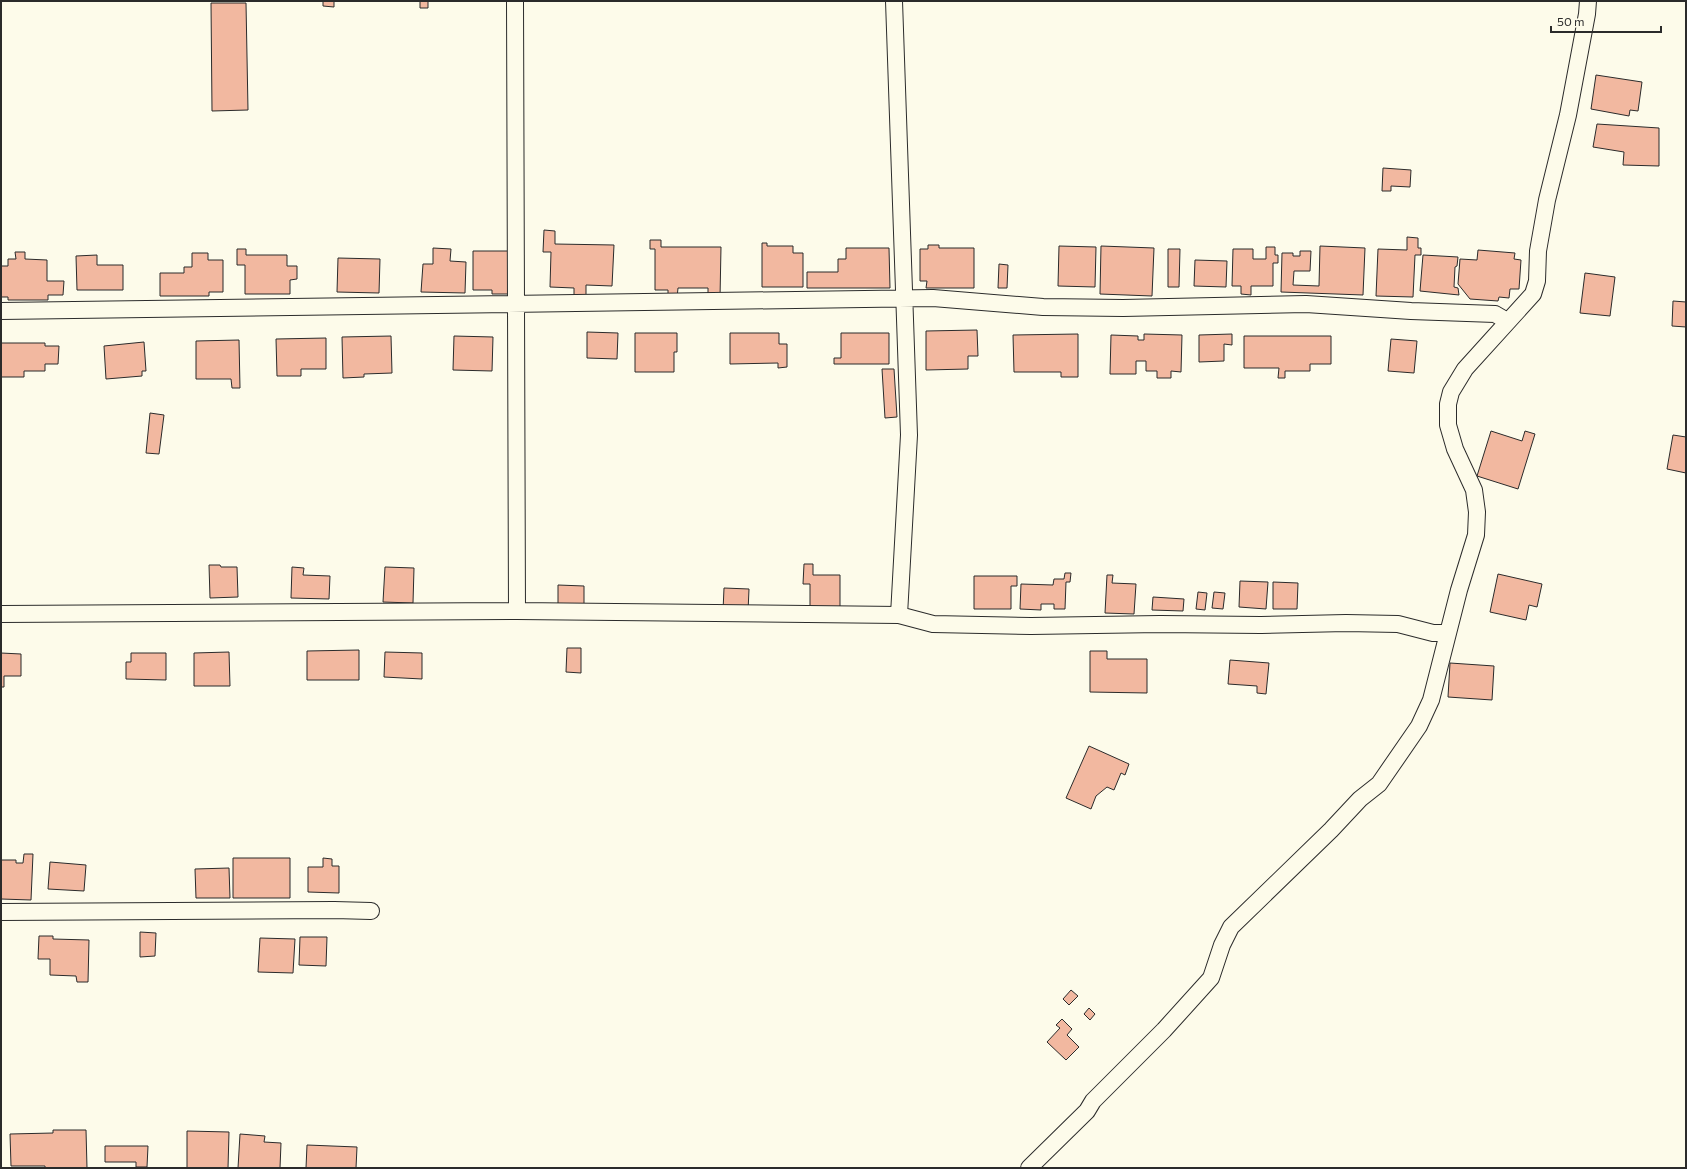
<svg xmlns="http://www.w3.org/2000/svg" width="1687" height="1169" viewBox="0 0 1687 1169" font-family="Commissioner,sans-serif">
  <rect width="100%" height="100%" fill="#fdfbea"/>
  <path fill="#f2b8a0" stroke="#2b2b2b" d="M323 1H334V7L323 6Z
    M420 1H428V8H420Z
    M211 3H246L248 110 212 111Z
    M1596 75 1642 82 1638 111 1630 110 1629 116 1591 109Z
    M1597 124 1659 128V166L1623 165 1624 152 1593 147Z
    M1383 168 1411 170 1410 187 1391 186V191H1382Z
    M544 230 555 231V244L614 245 612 286 586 285V297H574V288L550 287 551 252H543Z
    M1407 237 1418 238V248H1421V255H1415L1413 297 1376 296 1378 249 1407 250Z
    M650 240H661V247H721L720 298 708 297V288H678L677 298H668V290H655V249H650Z
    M762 243H767V246H793V253H803V287H762Z
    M928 245H939V248H974V288H926L927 281H920V249H928Z
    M1059 246 1096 247 1095 287 1058 286Z
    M1101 246 1154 248 1152 296 1100 294Z
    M1320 246 1365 248 1363 295 1281 292 1282 253H1293V256H1300V251H1311L1310 271H1294L1293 285 1319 286Z
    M1266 247H1275V255H1278V263H1273V286H1251V295L1241 294V286H1232L1233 249H1253V259H1266Z
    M433 248 451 249 450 261 466 262 465 293 421 292 423 264H433Z
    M846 248H889L890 288H807V272H838V259H846Z
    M237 249H246V255H287V266H297V279L290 280V294H245V265H237Z
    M1168 249H1180L1179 287H1168Z
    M1478 250 1515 253 1514 259 1521 260 1519 289H1510L1509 298 1499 297 1498 301 1470 299 1458 284 1460 259 1477 260Z
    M473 251H510L511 294H492V290H473Z
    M15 252H25V259L47 260V281H64L63 295H48V300H8V297H1V266H8V259H16Z
    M192 253H208V260H223V292H209V296H160V273H184V267H192Z
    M97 255V265H123V290H77L76 256Z
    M1423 255 1458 257 1457 266 1455 267 1454 287 1458 288 1459 295 1420 291Z
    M338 258 380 259 379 293 337 292Z
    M1195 260 1227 261 1226 287 1194 286Z
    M999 264 1008 265 1007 288H998Z
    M1585 273 1615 277 1610 316 1580 313Z
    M1673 301 1686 302V327L1672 326Z
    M977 330 978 356H968V369L926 370V331Z
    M587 332 618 333 617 359 587 358Z
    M635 333H677V352H674V372H635Z
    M730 333H779V344H787V367L778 368V363L730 364Z
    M841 333H889V364H834V358H841Z
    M1078 334V377H1061V372H1014L1013 335Z
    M1144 334 1182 335 1181 372 1171 371V378H1157V371H1146V361H1136V374H1110L1111 335 1138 336V340H1144Z
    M1232 334V345L1224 344V361L1199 362V335Z
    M391 336 392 373 364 374V377L343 378 342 337Z
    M454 336 493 337 492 371 453 370Z
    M1244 336H1331V364H1310V371H1285V378H1278L1279 368H1244Z
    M326 338V369H301V376H277L276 339Z
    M1391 339 1417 341 1414 373 1388 371Z
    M239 340 240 388H232L231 379H196V341Z
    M144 342 146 371H142V376L106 379 104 346Z
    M1 343H45V346H59L58 364H45V371H24V377H1Z
    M882 369H894L897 417 885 418Z
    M150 413 164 415 159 454 146 453Z
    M1491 431 1522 441 1525 431 1535 434 1518 489 1477 476Z
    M1673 435 1686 437V473L1667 469Z
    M804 564H813V575H840V608H810V584H803Z
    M209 565H220L221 567H237L238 597 210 598Z
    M292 567 304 568 303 575 330 576 329 599 291 598Z
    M385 567 414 568 413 603 383 602Z
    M1065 573H1071L1070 582H1066L1065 609H1054V604H1041V610L1020 609 1021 584 1053 585 1054 579H1064Z
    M1498 574 1542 584 1537 607 1529 605 1526 620 1490 612Z
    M1107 575H1113L1112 583 1136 584 1134 614 1105 613Z
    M974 576H1017V586H1011V609H974Z
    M1240 581 1268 582 1266 609 1239 607Z
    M1273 582 1298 583 1297 609H1273Z
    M558 585 584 586V606H558Z
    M724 588 749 589 748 612 723 611Z
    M1198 592 1207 593 1205 610 1196 609Z
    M1214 592 1225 593 1223 609 1212 608Z
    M1153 597 1184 599 1183 611 1152 610Z
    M567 648H581V673L566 672Z
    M359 650V680H307V651Z
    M1090 651H1107V659H1147V693L1090 692Z
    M229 652 230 686H194V653Z
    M385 652 422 653V679L384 677Z
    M1 653 21 654V676H4V687H1Z
    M131 653H166V680L126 679V662H131Z
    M1230 660 1269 663 1266 694 1257 693V686L1228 684Z
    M1450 663 1494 666 1492 700 1448 697Z
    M1089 746 1129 764 1125 775 1121 773 1114 790 1107 787 1096 796 1091 809 1066 798Z
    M24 854H33L31 900 1 899V860H16V863H23Z
    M233 858H290V898H233Z
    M323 858 332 859V866H339V893L308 892V867H323Z
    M50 862 86 865 84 891 48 889Z
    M229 868 230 898H196L195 869Z
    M140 932 156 933 155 956 140 957Z
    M39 936H53V939L89 940 88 982H77L76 976 50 975V959H38Z
    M300 937H327L326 966 299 965Z
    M260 938 295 939 293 973 258 972Z
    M1071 990 1078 996 1069 1005 1063 999Z
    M1089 1008 1095 1014 1090 1020 1084 1014Z
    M1062 1019 1072 1029 1067 1035 1079 1047 1066 1060 1047 1042 1060 1028 1056 1025Z
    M53 1130H86L87 1168H45V1166H11L10 1134 53 1133Z
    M187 1131 229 1132 228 1168H187Z
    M240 1134 265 1136 264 1142 281 1143 280 1168H238Z
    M307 1145 357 1147 356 1168H306Z
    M105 1146H148L147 1167H136V1162H105Z"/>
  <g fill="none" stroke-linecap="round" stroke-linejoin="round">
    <g stroke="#2b2b2b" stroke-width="18">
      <path id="minor" d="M515 1 517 611
        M894 1 909 435 899 615
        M1 311 933 298 1043 307 1123 308 1306 304 1411 311 1495 314 1507 321
        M1 614 517 611 899 615 933 624 1031 626 1160 624 1261 625 1346 623 1398 624 1433 633H1447
        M1 912 334 910 371 911
        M1029 1168 1087 1111 1093 1101 1164 1030 1211 978 1222 945 1231 927 1331 830 1360 799 1379 784 1419 726 1431 700 1459 590 1476 535 1477 512 1474 490 1455 449 1448 425V404L1451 392 1465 369 1533 294 1537 281 1538 251 1547 200 1568 115 1587 14 1588 1"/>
    </g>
    <use href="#minor" stroke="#fdfbea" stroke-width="16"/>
  </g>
  <rect width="1687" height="1169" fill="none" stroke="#2b2b2b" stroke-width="4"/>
  <path d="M1551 26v6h110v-6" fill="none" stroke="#2b2b2b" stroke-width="2"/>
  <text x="1557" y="26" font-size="12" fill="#2b2b2b" stroke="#fdfbea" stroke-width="3" paint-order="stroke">50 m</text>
</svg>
